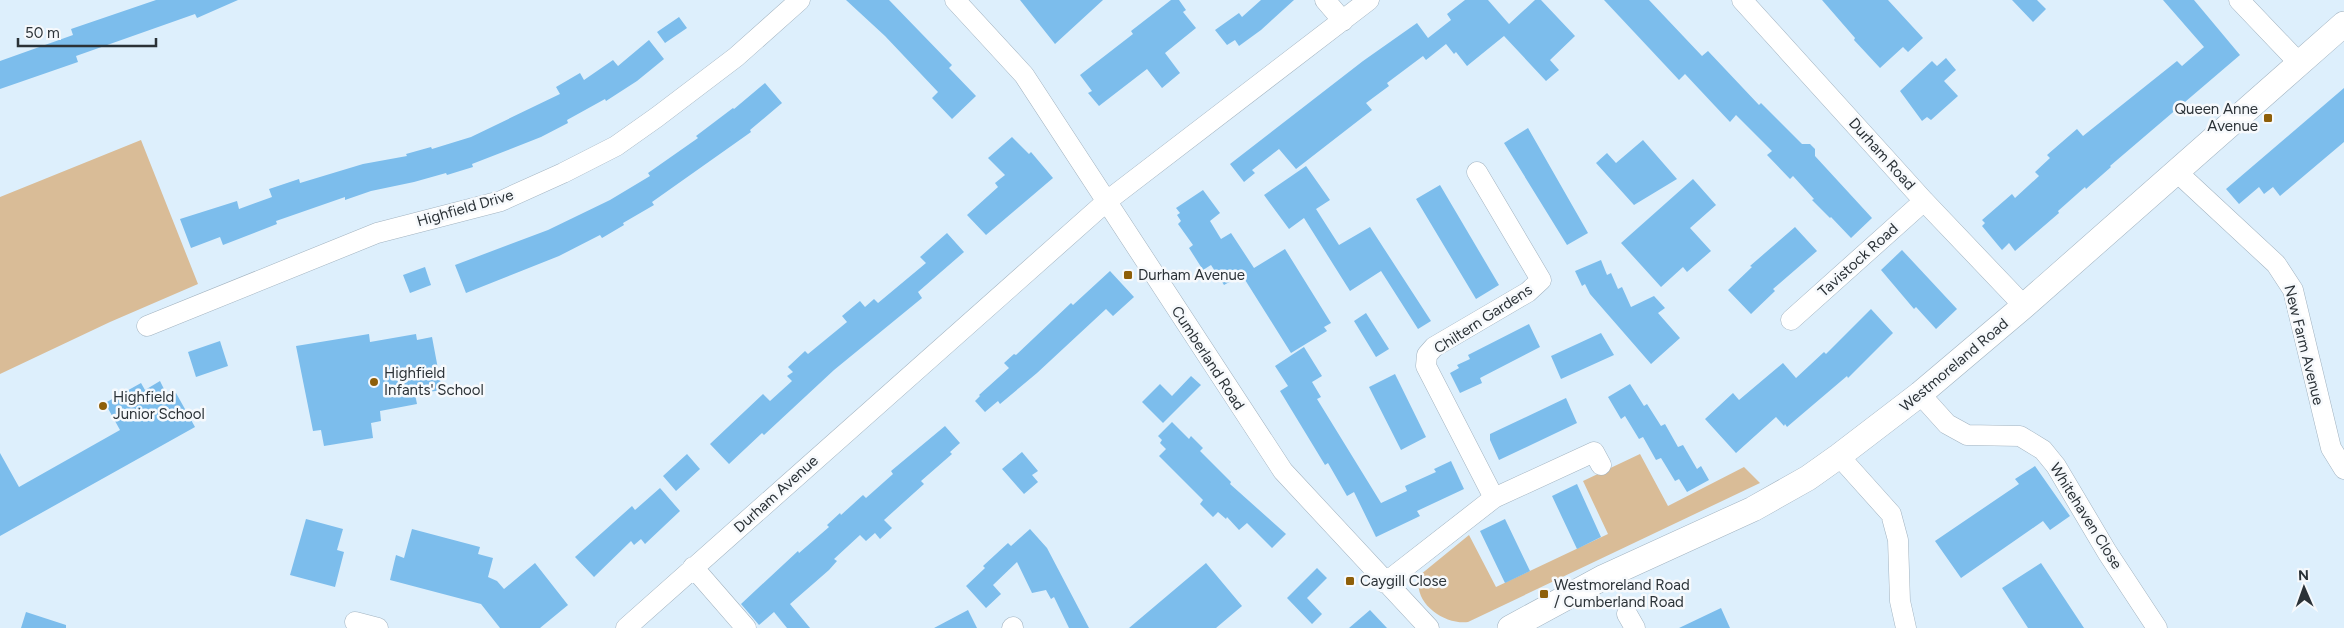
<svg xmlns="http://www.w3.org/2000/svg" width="2344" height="628" viewBox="0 0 2344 628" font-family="Figtree,sans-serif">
  <rect width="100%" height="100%" fill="#ddeffc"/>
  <path fill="#d9bc97" d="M141 140 198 284 110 322 0 374V197Z
    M1640 454 1668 506 1744 467 1760 483 1468 622C1444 625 1411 602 1420 575L1469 535 1496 587 1608 534 1583 481Z"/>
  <path fill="#7cbdec" d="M156 0H238L197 18 195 14 76 56 78 62 0 89V61L73 35 71 29Z
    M846 0H889L952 65 949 68 976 96 952 119 932 98 938 92 885 36Z
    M1020 0H1103L1055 44Z
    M1171 0H1179L1186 10 1183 12 1196 28 1165 53 1180 73 1162 88 1147 69 1099 106 1088 93 1092 91 1080 75 1133 34 1131 31Z
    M1261 0H1294L1261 30 1239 46 1235 40 1227 45 1215 30 1239 13 1242 17Z
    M1465 0H1488L1509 24 1535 0H1541L1575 36 1550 60 1559 70 1546 81 1504 36 1467 66 1456 52 1454 54 1446 44 1426 60 1423 56 1387 83 1389 86 1366 103 1372 110 1296 169 1279 149 1252 170 1255 173 1244 182 1230 164 1363 61 1417 23 1428 38 1451 20 1447 14Z
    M1604 0H1649L1702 56 1708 51 1759 105 1761 103 1802 144H1810L1815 149V156L1872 218 1851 238 1831 217 1830 218 1812 200 1814 199 1793 176 1790 179 1767 155 1772 151 1736 115 1730 122 1685 74 1679 80Z
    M1822 0H1888L1923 38 1908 52 1903 47 1880 68 1854 40 1855 38Z
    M2012 0H2037L2046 9 2033 22Z
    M2163 0H2194L2240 55 2110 166 2111 167 2086 189 2085 187 2058 211 2059 213 2015 251 2009 243 2002 250 1982 226 1985 223 1982 220 2012 194 2015 198 2039 176 2035 172 2050 158 2047 155 2077 129 2083 136 2177 61 2182 66 2204 47Z
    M679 17 687 28 665 43 657 32Z
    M649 40 664 59 637 81 606 101 605 99 567 120 568 123 541 137 472 164 473 167 447 175 446 173 414 182 371 191 345 200V197L276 221 277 224 223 245 220 237 191 248 180 219 237 201 239 209 272 197 269 189 299 179 300 183 363 164 407 156 406 154 431 147 432 149 471 137 560 94 556 87 580 73 584 80 613 60 618 66Z
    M1946 58 1956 70 1944 81 1958 96 1931 120 1927 117 1922 121 1900 91 1932 61 1937 66Z
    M765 83 782 103 750 130 751 132 652 202 654 205 623 223 624 225 602 238 600 235 559 256 466 293 455 265 548 230 610 200 650 176 648 173 698 138 696 136 733 108 734 109Z
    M2344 88V142L2280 196 2273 187 2264 194 2259 187 2239 204 2226 189Z
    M1528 128 1588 233 1567 245 1504 143Z
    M1012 137 1029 154 1031 152 1053 178 986 235 967 215 998 187 995 183 1005 175 988 158Z
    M1643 140 1677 179 1634 205 1596 163 1607 153 1616 163Z
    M1306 166 1330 200 1316 209 1339 245 1370 227 1431 321 1418 329 1381 271 1350 291 1304 218 1289 229 1264 195Z
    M1693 179 1716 205 1690 228 1711 251 1687 272 1683 267 1661 287 1621 243Z
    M1440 185 1499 285 1476 299 1416 199Z
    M1203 190 1220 213 1210 221 1221 239 1231 233 1254 268 1285 249 1331 323 1324 327 1327 331 1291 353 1242 275 1224 285 1211 265 1203 270 1189 248 1193 245 1178 224 1181 221 1177 215 1180 213 1176 208Z
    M1795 227 1817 251 1773 289 1775 291 1751 314 1728 290 1752 267 1750 266Z
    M947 233 964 252 918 292 922 298 834 370 764 435 762 433 729 464 710 444 763 394 770 401 792 381 787 376 793 372 788 367 805 351 808 354 847 322 842 316 860 301 865 307 874 299 878 303 926 263 920 257Z
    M1902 250 1957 309 1936 329 1916 307 1914 309 1881 270Z
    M1601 260 1607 275 1611 273 1618 289 1622 287 1631 307 1654 296 1665 308 1658 313 1680 338 1651 364 1590 294 1585 284 1582 286 1575 271Z
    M425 267 431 285 410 293 403 275Z
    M1110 271 1134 297 1113 316 1106 309 1037 373 1000 404 998 401 985 412 975 401 980 396 979 395 1009 368 1004 363 1014 354 1016 355 1071 303 1073 305Z
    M1871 309 1893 333 1848 378 1847 376 1787 427 1785 424 1784 426 1776 417 1736 453 1705 419 1733 393 1739 400 1783 363 1796 378 1824 352 1826 354Z
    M1366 313 1389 349 1376 357 1354 321Z
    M1529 324 1540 347 1480 378 1482 383 1460 393 1450 373 1459 368 1457 365 1470 359 1468 355Z
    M1601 333 1614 355 1561 379 1551 356Z
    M369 334 370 342 416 334 417 340 432 337 442 390 415 394 417 404 380 411 381 421 371 423 373 438 324 446 321 430 313 431 296 346Z
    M220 341 228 366 196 377 188 352Z
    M1304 347 1322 376 1312 382 1321 397 1317 399 1381 503 1407 491 1405 486 1436 472 1434 469 1451 461 1464 489 1417 511 1420 516 1376 537 1354 492 1347 496 1328 463 1325 465 1280 391 1288 386 1275 366Z
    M1395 374 1426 437 1401 450 1369 387Z
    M1191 376 1201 385 1163 423 1142 402 1160 384 1172 396Z
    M160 381 167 395 176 393 195 427 0 536V453L19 487 120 430 105 403 141 383 145 390Z
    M1630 384 1644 406 1647 404 1661 426 1665 424 1678 447 1683 445 1697 469 1701 466 1709 480 1687 492 1679 479 1675 481 1661 458 1656 460 1643 437 1639 439 1625 416 1621 419 1608 397Z
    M1566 398 1577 423 1499 460 1490 440V434Z
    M1172 422 1189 439 1191 436 1203 448 1200 451 1231 482 1230 484 1286 534 1272 548 1247 523 1239 530 1227 517 1226 519 1218 512 1213 517 1200 504 1203 500 1159 456 1166 449 1160 443 1162 440 1158 436Z
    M945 426 960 443 950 452 952 454 921 481 924 484 884 520 892 528 880 539 875 533 866 541 860 535 834 559 837 561 829 570 790 604 810 628H787L774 612 759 625 741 604 798 551 799 553 829 527 827 525 840 513 841 515 863 495 866 498 893 474 891 471Z
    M1022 452 1038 471 1032 475 1038 482 1024 494 1002 469Z
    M687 454 700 469 676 491 663 476Z
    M2035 466 2070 516 2050 530 2043 521 1961 578 1935 541 2019 484 2015 479Z
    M1577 484 1601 537 1577 549 1552 496Z
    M660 488 680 511 645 544 641 539 634 545 631 541 594 577 575 557 632 506 635 510Z
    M306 519 343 529 337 550 344 552 335 587 290 575Z
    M1505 519 1530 571 1505 583 1480 531Z
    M412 529 480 547 478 554 493 558 488 577 497 581 504 589 535 563 568 605 540 628H500L481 604 390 580 396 555 404 558Z
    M1030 529 1047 548 1089 628H1069L1054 597 1051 599 1046 590 1032 593 1017 562 993 585 1001 594 986 608 966 586 985 568 983 566 1008 543 1011 546Z
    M1206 563 1242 606 1216 628H1129Z
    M2041 563 2084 628H2028L2002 588Z
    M1317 568 1327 578 1307 598 1322 614 1312 624 1287 598Z
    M1721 608 1730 628H1679Z
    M968 610 977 628H934Z
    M1370 610 1387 628H1349Z
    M26 612 66 625V628H21Z"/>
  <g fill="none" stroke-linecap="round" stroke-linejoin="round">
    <g stroke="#a2b3c0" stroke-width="21">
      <path id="minor" d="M955 0 1024 75 1283 471 1429 628
        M1325 0 1343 21
        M1742 0 1924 201 2024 306
        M2239 0 2300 64
        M1477 172 1541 280 1528 292 1434 347 1427 355 1426 366 1494 498
        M2178 173 2276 264 2293 290 2331 448 2344 469
        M1791 320 1924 201
        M147 326 377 233 501 201 563 173 616 146 657 117 736 57 800 0
        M1920 394 1947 424 1967 435 2020 436 2043 450 2056 466 2107 552 2157 628
        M1839 456 1891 514 1898 540 1900 601 1906 628
        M693 567 746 628
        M1385 583 1494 498 1594 452 1601 465
        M1627 614 1635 628
        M355 622 378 628
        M626 628 1107 201 1369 0
        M1012 628 1013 627"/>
    </g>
    <g stroke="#a2b3c0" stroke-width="26">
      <path id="major" d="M1510 628 1604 577 1753 509 1808 478 1839 456 1920 394 2024 306 2344 24"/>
    </g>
    <use href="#minor" stroke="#fff" stroke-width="20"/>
    <use href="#major" stroke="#fff" stroke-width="25"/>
  </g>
  <g fill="#8e5f09" stroke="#f6f9fc" stroke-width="2">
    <rect x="2263" y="113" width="10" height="10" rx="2.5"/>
    <rect x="1123" y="270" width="10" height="10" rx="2.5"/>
    <circle cx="374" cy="382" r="5"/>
    <circle cx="103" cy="406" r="5"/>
    <rect x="1345" y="576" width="10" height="10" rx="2.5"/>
    <rect x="1539" y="589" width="10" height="10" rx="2.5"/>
  </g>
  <g text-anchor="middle" stroke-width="5" stroke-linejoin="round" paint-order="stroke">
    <g font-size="15" fill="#2b3237" stroke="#f6f9fc" text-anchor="start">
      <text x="2258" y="114" text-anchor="end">Queen Anne<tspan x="2258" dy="17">Avenue</tspan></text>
      <text x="1138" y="280">Durham Avenue</text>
      <text x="384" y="378">Highfield<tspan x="384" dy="17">Infants' School</tspan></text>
      <text x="113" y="402">Highfield<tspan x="113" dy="17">Junior School</tspan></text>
      <text x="1360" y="586">Caygill Close</text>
      <text x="1554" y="590">Westmoreland Road<tspan x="1554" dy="17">/ Cumberland Road</tspan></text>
    </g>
    <g font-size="15" fill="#2b3237" stroke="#f6f9fc">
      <text transform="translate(1882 154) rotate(48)" y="5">Durham Road</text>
      <text transform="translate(465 208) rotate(-16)" y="5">Highfield Drive</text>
      <text transform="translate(1858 260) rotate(-42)" y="5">Tavistock Road</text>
      <text transform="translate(1483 319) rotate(-33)" y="5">Chiltern Gardens</text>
      <text transform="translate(2304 345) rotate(76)" y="5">New Farm Avenue</text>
      <text transform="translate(1208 358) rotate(57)" y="5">Cumberland Road</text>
      <text transform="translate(1954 365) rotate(-40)" y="5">Westmoreland Road</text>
      <text transform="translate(776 494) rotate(-42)" y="5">Durham Avenue</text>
      <text transform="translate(2086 516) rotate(58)" y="5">Whitehaven Close</text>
    </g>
  </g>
  <g transform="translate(2304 588) rotate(358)" stroke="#f6f9fc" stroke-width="4" paint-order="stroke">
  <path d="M0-4L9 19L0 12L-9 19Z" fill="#2b3237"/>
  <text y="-8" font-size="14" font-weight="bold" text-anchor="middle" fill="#2b3237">N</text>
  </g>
  <path d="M18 38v8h138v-8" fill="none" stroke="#2b3237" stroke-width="2.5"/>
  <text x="25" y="38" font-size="15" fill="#2b3237" stroke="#f6f9fc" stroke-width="4" paint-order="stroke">50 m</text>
</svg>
